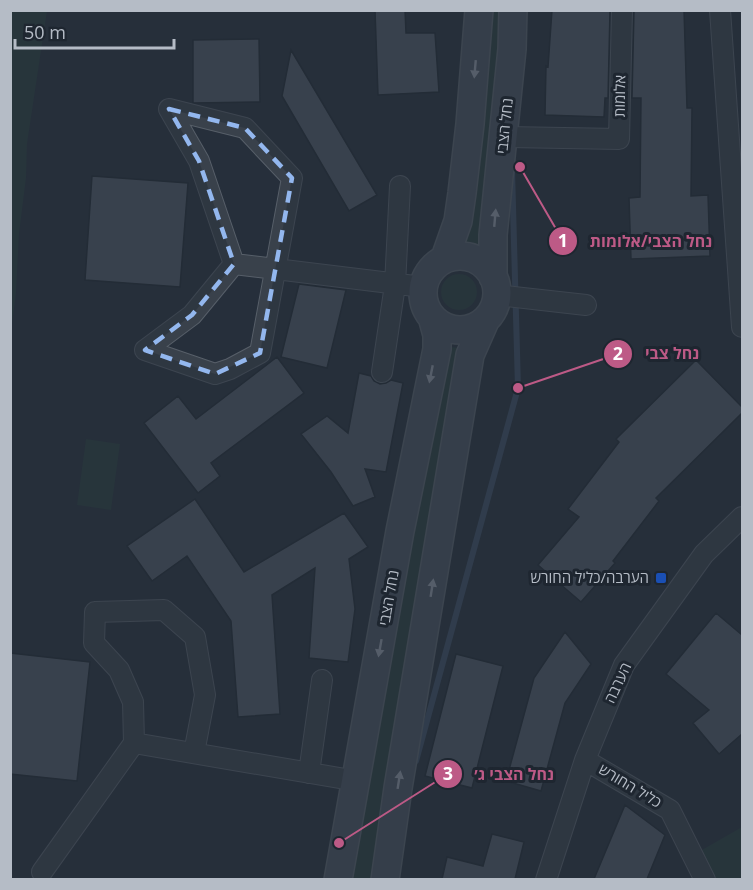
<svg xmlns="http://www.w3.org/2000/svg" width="753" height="890" viewBox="0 0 753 890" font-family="'Open Sans','Noto Sans Hebrew',sans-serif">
  <rect width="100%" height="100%" fill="#262f3b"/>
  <path fill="#293c3d" d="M11 10 47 11 27 144 26 178 19 234 16 293 11 332Z
    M484 11H509L487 246 459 240Z
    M441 292a18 18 0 1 1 36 0a18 18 0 1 1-36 0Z
    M442 346 470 349 382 879 345 880Z
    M86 439 120 444 111 510 77 505Z
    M742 827V879H715L700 851Z"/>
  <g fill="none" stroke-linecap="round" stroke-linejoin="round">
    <path stroke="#3d4d62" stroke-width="6" d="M416 761 518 388 512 170"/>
  </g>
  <path fill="#4f5865" stroke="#202832" stroke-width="1.5" d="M375 10H405L406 33H435L439 92 378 95Z
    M552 10H610L608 98H605L604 117 545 115 546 66 548 67Z
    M634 10H684L687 108H692L691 196 708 195 710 256 631 259 629 198 640 197 641 98H632Z
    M259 39 260 102 193 103V40Z
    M291 50 377 195 349 211 282 96Z
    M92 176 188 183 180 287 85 280Z
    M299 284 346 290 327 368 281 357Z
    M277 357 304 393 211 463 220 476 198 493 144 423 178 396 196 419Z
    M696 360 742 407V413L656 498 659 501 613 561 615 563 581 602 538 565 579 517 568 509 619 442 616 439Z
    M359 373 371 376 374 381 380 384 386 383 391 380 403 383 386 472 365 469 375 497 353 506 331 472 301 434 327 416 348 433Z
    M195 499 244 572 344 513 368 547 349 559 355 609 348 662 309 658 315 568 272 595 280 714 238 717 231 621 187 556 152 581 127 546Z
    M716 613 742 635V734L719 754 693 723 709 710 666 674Z
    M565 632 591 664 565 703 541 791 506 781 534 678Z
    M10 653 90 662 77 781 10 774Z
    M456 654 503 666 472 788 425 776Z
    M625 805 665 835 647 879H594Z
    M492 834 524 842 515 879H442L447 857 483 866Z"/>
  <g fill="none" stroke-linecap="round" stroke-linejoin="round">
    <g stroke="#575f69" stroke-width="22">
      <path id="street" d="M720 10 742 327
        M504 137 619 139 622 10
        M497 295 586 305
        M145 350 215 374 230 369 260 353 292 178 245 128 169 109 199 161 234 264
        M145 350 192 315 234 264 423 287
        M382 372 395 285 400 186
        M134 743 357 781
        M585 760 670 810 705 880
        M309 773 322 680
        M42 872 134 743 133 702 119 670 94 643 95 612 164 610 195 637 205 695 194 753
        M546 880 585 760 624 665 704 554 742 517"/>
    </g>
    <g stroke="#575f69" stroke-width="30">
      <path id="secondary" d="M423 293a37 37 0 1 1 74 0a37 37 0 1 1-74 0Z
        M445 258 458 221 462 193 470 124 479 10
        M493 277V235L512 49 513 10
        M338 880 400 531 437 349V335L432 317
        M385 880 398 788 470 355 485 321"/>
    </g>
    <use href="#street" stroke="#39414b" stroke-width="20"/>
    <use href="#secondary" stroke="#48505e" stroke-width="27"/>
  </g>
  <defs><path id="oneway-solid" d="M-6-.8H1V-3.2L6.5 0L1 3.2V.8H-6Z" transform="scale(1.5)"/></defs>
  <g fill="#8f96a2">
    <use href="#oneway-solid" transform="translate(475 69) rotate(95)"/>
    <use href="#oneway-solid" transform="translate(495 218) rotate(-85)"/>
    <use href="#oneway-solid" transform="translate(431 374) rotate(101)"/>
    <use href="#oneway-solid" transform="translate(432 588) rotate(-81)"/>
    <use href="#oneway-solid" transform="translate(380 648) rotate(100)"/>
    <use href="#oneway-solid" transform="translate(399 780) rotate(-81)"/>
  </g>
  <path d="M0 0H753V890H0ZM169 109 245 128 292 178 260 353 215 374 145 350 192 315 234 264 199 161Z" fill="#262f3b" fill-opacity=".55" fill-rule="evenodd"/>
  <path fill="none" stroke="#93b7ee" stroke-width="4.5" stroke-dasharray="12 8" stroke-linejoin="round" d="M169 109 245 128 292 178 260 353 215 374 145 350 192 315 234 264 199 161Z"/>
  <rect fill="#1a4fb4" stroke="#1e2630" stroke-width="2" x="655" y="572" width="12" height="12" rx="3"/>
  <g text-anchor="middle" stroke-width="6" stroke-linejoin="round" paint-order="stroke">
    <g font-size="15" fill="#b5bcc6" stroke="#1e2630">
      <text transform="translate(620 96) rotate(-89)" y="5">אלומות</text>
      <text transform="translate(505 126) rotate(-84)" y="5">נחל הצבי</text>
      <text transform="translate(389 598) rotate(-80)" y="5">נחל הצבי</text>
      <text transform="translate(618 683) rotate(-65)" y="5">הערבה</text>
      <text transform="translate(630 786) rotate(31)" y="5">כליל החורש</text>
    </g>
    <g font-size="15" fill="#b5bcc6" stroke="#1e2630" text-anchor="end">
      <text x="649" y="583">הערבה/כליל החורש</text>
    </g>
  </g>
  <path fill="none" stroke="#bd5a86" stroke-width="2" d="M520 167L563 241M518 388L618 354M339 843L448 774"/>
  <g fill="#bd5a86" stroke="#1e2630" stroke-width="2">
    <circle cx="520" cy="167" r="6"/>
    <circle cx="518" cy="388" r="6"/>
    <circle cx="339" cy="843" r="6"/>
    <circle cx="563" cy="241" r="15"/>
    <circle cx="618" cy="354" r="15"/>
    <circle cx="448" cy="774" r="15"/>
  </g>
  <g font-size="18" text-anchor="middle" font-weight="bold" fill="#fff">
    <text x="563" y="247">1</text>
    <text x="618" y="360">2</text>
    <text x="448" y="780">3</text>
  </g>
  <g font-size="16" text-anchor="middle" font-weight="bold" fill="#bd5a86" stroke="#1e2630" stroke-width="6" stroke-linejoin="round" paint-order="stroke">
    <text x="651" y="247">נחל הצבי/אלומות</text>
    <text x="672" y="359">נחל צבי</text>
    <text x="514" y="780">נחל הצבי ג׳</text>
  </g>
  <rect width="753" height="890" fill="none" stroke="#b5bcc6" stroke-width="24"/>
  <path d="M15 39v9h159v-9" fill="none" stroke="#b5bcc6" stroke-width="3"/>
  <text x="24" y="39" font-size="18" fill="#b5bcc6" stroke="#1e2630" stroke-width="4.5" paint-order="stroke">50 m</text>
</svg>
